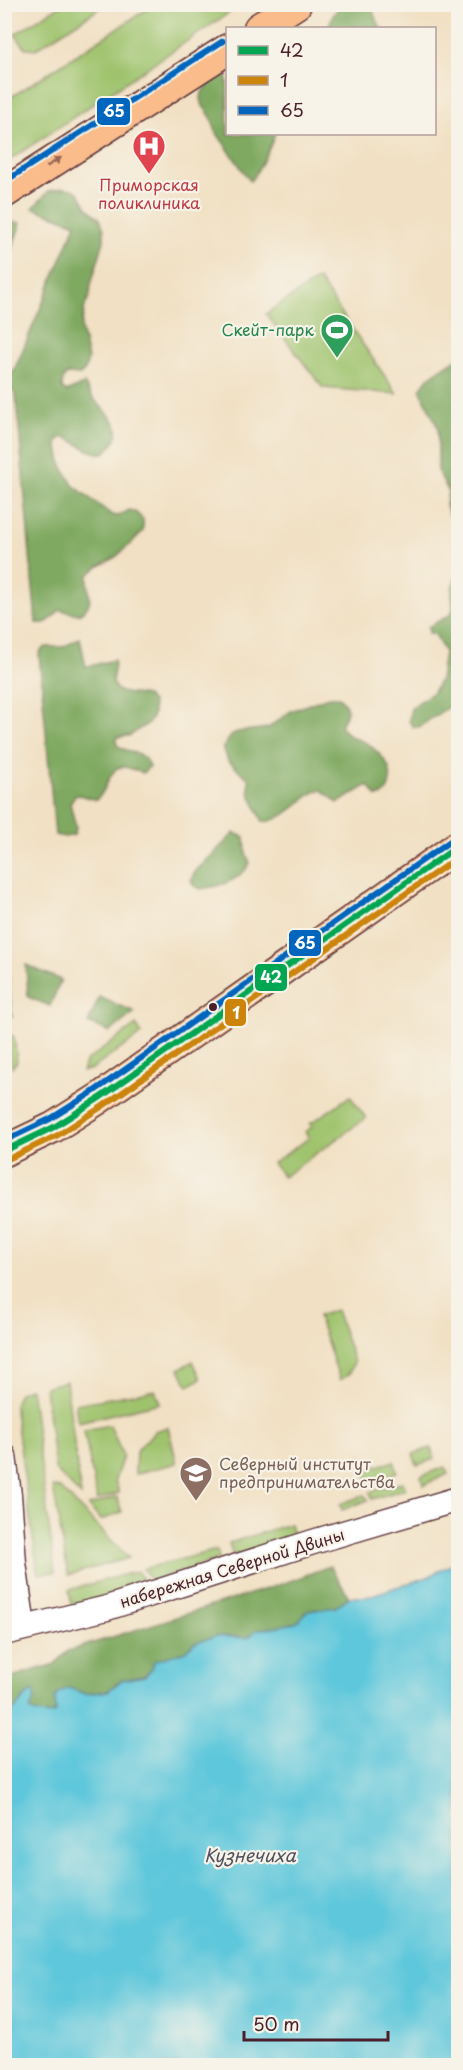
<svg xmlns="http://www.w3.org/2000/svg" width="463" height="2070" viewBox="0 0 463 2070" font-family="'Playpen Sans',sans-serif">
  <rect width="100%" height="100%" fill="#f7f3e8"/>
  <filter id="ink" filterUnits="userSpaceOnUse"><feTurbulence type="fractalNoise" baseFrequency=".0167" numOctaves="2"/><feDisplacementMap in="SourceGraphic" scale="12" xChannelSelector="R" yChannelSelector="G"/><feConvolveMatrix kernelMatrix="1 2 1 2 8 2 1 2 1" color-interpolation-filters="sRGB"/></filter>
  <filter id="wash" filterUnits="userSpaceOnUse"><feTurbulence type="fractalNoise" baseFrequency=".008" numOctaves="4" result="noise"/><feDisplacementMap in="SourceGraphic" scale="24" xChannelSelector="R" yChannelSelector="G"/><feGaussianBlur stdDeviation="1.35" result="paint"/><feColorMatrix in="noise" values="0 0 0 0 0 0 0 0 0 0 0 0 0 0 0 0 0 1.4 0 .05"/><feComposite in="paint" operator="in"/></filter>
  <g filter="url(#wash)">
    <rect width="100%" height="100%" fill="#f1e0c3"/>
    <path fill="#9fc36d" stroke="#74714c" stroke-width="1.5" d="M155 4 241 5 5 163V101Z
      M61 5H105L36 49 25 48 15 34Z
      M318 279 397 394 323 388 266 314Z
      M136 1025 142 1034 92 1069 82 1072 85 1062Z
      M7 1032 14 1037 17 1062 12 1067Z
      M350 1096 366 1118 283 1177 273 1163 309 1138 305 1132 312 1127 310 1124Z
      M336 1310 354 1362 349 1374 340 1380 318 1316Z
      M193 1361 201 1379 188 1386 179 1369Z
      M66 1381 81 1496 55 1470 45 1387Z
      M31 1388 55 1572 38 1574 14 1404 19 1393Z
      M155 1390 160 1403 78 1422 75 1404Z
      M110 1425 123 1456 115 1480 119 1493 97 1500 84 1430Z
      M168 1427 177 1463 135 1474 136 1451 155 1431Z
      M431 1448 435 1459 417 1465 413 1454Z
      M394 1461 397 1472 369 1482 365 1470Z
      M445 1467 448 1474 423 1485 421 1476Z
      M403 1482 405 1489 372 1499 370 1492Z
      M53 1487 60 1488 129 1558 68 1575Z
      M365 1495 368 1500 342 1510 340 1504Z
      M117 1497 122 1512 101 1520 88 1506Z
      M290 1524 294 1539 233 1557 229 1543Z
      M217 1550 219 1559 152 1581 143 1569Z
      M137 1571 147 1584 72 1606 69 1590Z"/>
    <path fill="#7fa960" stroke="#646446" stroke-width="1.5" d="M342 4 373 5 374 15 381 28H328L333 15Z
      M227 70 228 134H275C272 143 257 176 250 181L216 132 211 117 203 106 201 99 202 92 211 82Z
      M62 188 73 189 79 193 87 207 100 219 104 230V241L91 284 90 295 85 306 81 328 88 359 85 370 80 375 68 374 63 378 62 388 66 392 84 384C88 389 90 395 94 399 105 413 128 425 112 445 108 450 104 455 97 453 85 451 76 441 64 437L59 439 57 444 62 466 73 485 112 515 118 516 129 510 135 512 143 519V531C138 537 117 557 111 560 101 565 96 567 88 576 87 593 97 605 78 614L60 610C51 618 49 625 36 623L16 395 5 382 4 370 13 373 76 224 33 208 49 191Z
      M14 222 21 223 5 267V228Z
      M458 358V529L448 512 446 505 448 491 438 471V428L420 389 428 378Z
      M458 575V700L419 727H413L409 721 411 708 433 692 440 680 444 652 435 634H429L428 627 450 615 453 609C454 596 448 587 458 575Z
      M80 638 86 667 114 660C116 667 114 669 113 675 110 698 133 692 146 696L152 702C155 716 153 721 141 728 129 736 134 736 118 737L116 740 117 745C128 754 144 750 149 767L143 773 126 767 117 768C106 778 106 793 96 800L79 795 75 796 70 803 76 828 74 835 65 837 55 835 39 654C44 643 52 648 62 647 67 646 74 640 80 638Z
      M328 697H339C351 708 348 713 340 725 350 742 361 737 372 747 376 751 382 756 385 761 394 772 392 794 377 797L368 785 338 803 322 790 316 791C298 801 285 821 263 822L249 792V779L228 761 223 747 231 736 237 732 268 728 291 711Z
      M234 833 245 837 246 853 250 863C241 881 217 887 200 889L194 886 191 880 194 873Z
      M5 940 12 1016 6 1019Z
      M26 965 61 980 50 1006 28 997Z
      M99 997 135 1012 110 1032 88 1023Z
      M330 1566 349 1597 336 1607 313 1610 296 1623 285 1626 256 1630 248 1638 222 1636 194 1643 186 1651 152 1669 144 1676 127 1679 117 1683 108 1691 85 1694 69 1688C62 1701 60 1716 44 1714 38 1713 35 1713 29 1710L33 1691C21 1698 18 1711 5 1716V1679L55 1664 68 1651 282 1584Z"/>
    <path fill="#5fc7db" stroke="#547383" stroke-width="1.5" d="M458 1561V2065H5V1716C18 1711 21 1697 34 1691V1699L30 1710C36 1714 49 1716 56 1713L55 1698 59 1692 69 1688 85 1694 108 1691 122 1680 145 1676 152 1669 154 1661 186 1651 194 1643 216 1636 248 1638 256 1630 296 1623 308 1611 336 1607 349 1597H366L428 1577Z"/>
  </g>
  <g filter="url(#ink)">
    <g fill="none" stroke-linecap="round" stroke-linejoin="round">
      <g stroke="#633c42" stroke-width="27">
        <path id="minor" d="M4 1456 9 1495 14 1563 23 1627
          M4 1633 107 1608 313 1542 458 1499"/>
      </g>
      <g stroke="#633c42" stroke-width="33">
        <path id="major" d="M259 28 296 4
          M4 193 228 49
          M4 1151 54 1127 98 1099 458 846"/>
      </g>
      <use href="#minor" stroke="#fff" stroke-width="24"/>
      <use href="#major" stroke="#f9bc8a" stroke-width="30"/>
      <g stroke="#f7f3e8" stroke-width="10">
        <path id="bus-1" d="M4 1151 54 1127 98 1099 458 846"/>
      </g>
      <g stroke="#f7f3e8" stroke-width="10">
        <path id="bus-2" d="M8 1159 58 1135 103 1106 458 857"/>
      </g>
      <g stroke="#f7f3e8" stroke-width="10">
        <path id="bus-3" d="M4 182 223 41
          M4 1141 50 1119 93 1092 453 839"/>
      </g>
      <use href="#bus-1" stroke="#00a651" stroke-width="6"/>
      <use href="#bus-2" stroke="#cc840b" stroke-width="6"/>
      <use href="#bus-3" stroke="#0065bd" stroke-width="6"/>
    </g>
    <defs><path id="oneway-solid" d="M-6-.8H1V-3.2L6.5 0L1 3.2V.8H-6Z" transform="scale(1.5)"/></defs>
    <use fill="#996656" href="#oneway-solid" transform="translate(54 162) rotate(-32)"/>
  </g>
  <defs>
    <g id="hospital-pin" transform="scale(1.725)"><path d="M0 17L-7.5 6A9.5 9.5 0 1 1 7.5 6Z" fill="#e0444e" stroke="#f7f3e8"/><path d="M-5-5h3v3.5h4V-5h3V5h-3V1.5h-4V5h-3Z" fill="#fff"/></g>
    <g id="stadium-pin" transform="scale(1.725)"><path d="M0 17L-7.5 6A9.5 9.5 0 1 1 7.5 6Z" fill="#2e9e5b" stroke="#f7f3e8"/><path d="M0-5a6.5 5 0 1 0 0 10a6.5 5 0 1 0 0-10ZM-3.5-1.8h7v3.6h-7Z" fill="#fff"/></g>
    <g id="university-pin" transform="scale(1.725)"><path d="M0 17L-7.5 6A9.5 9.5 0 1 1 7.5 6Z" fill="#8d6e63" stroke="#f7f3e8"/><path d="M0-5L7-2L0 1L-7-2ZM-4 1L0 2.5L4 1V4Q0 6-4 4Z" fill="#fff"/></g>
  </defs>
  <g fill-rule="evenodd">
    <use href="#hospital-pin" x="149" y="146"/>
    <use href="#stadium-pin" x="337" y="330"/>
    <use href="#university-pin" x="196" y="1473"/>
  </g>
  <circle fill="#4a1f2b" stroke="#f7f3e8" stroke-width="2" cx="213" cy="1007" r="5"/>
  <g text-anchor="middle" stroke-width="4.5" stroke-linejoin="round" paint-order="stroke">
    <g font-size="16" fill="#be3a42" stroke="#f7f3e8">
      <text x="149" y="191">Приморская<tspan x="149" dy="18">поликлиника</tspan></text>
    </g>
    <g font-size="16" fill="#27864d" stroke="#f7f3e8" text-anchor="end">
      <text x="314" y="336">Скейт-парк</text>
    </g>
    <g font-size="16" fill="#785e54" stroke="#f7f3e8" text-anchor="start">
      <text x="219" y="1470">Северный институт<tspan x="219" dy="18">предпринимательства</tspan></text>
    </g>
    <g font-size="16" fill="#4a1f2b" stroke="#f7f3e8">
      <text transform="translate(232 1568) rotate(-17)" y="6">набережная Северной Двины</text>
    </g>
    <g font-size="18" font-style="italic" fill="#505160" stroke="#f7f3e8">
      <text x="250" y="1862">Кузнечиха</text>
    </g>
  </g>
  <g stroke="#f7f3e8" stroke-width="2">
    <rect x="96" y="97" width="35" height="29" rx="6" fill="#0065bd"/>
    <rect x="288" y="929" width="34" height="28" rx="6" fill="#0065bd"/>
    <rect x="254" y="963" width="34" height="29" rx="6" fill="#00a651"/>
    <rect x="224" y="998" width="23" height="29" rx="6" fill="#cc840b"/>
  </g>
  <g font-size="16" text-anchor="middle" font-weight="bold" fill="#fff">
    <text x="114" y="117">65</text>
    <text x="305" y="949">65</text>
    <text x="271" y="983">42</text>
    <text x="236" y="1019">1</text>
  </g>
  <rect width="463" height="2070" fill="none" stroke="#f7f3e8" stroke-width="24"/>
  <rect x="226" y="27" width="210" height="108" fill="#f7f3e8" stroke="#b29e9c" stroke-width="1.5"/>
  <rect x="238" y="46" width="30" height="9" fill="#00a651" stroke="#b29e9c" stroke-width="1.5"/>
  <text x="280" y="57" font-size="18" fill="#4a1f2b">42</text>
  <rect x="238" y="76" width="30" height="9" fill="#cc840b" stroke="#b29e9c" stroke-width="1.5"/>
  <text x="280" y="87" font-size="18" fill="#4a1f2b">1</text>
  <rect x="238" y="106" width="30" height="9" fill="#0065bd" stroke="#b29e9c" stroke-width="1.5"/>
  <text x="280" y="117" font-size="18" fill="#4a1f2b">65</text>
  <path d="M244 2031v9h144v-9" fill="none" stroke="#4a1f2b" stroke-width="3"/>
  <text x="253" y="2031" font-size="18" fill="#4a1f2b" stroke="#f7f3e8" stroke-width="4.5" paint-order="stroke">50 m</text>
</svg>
